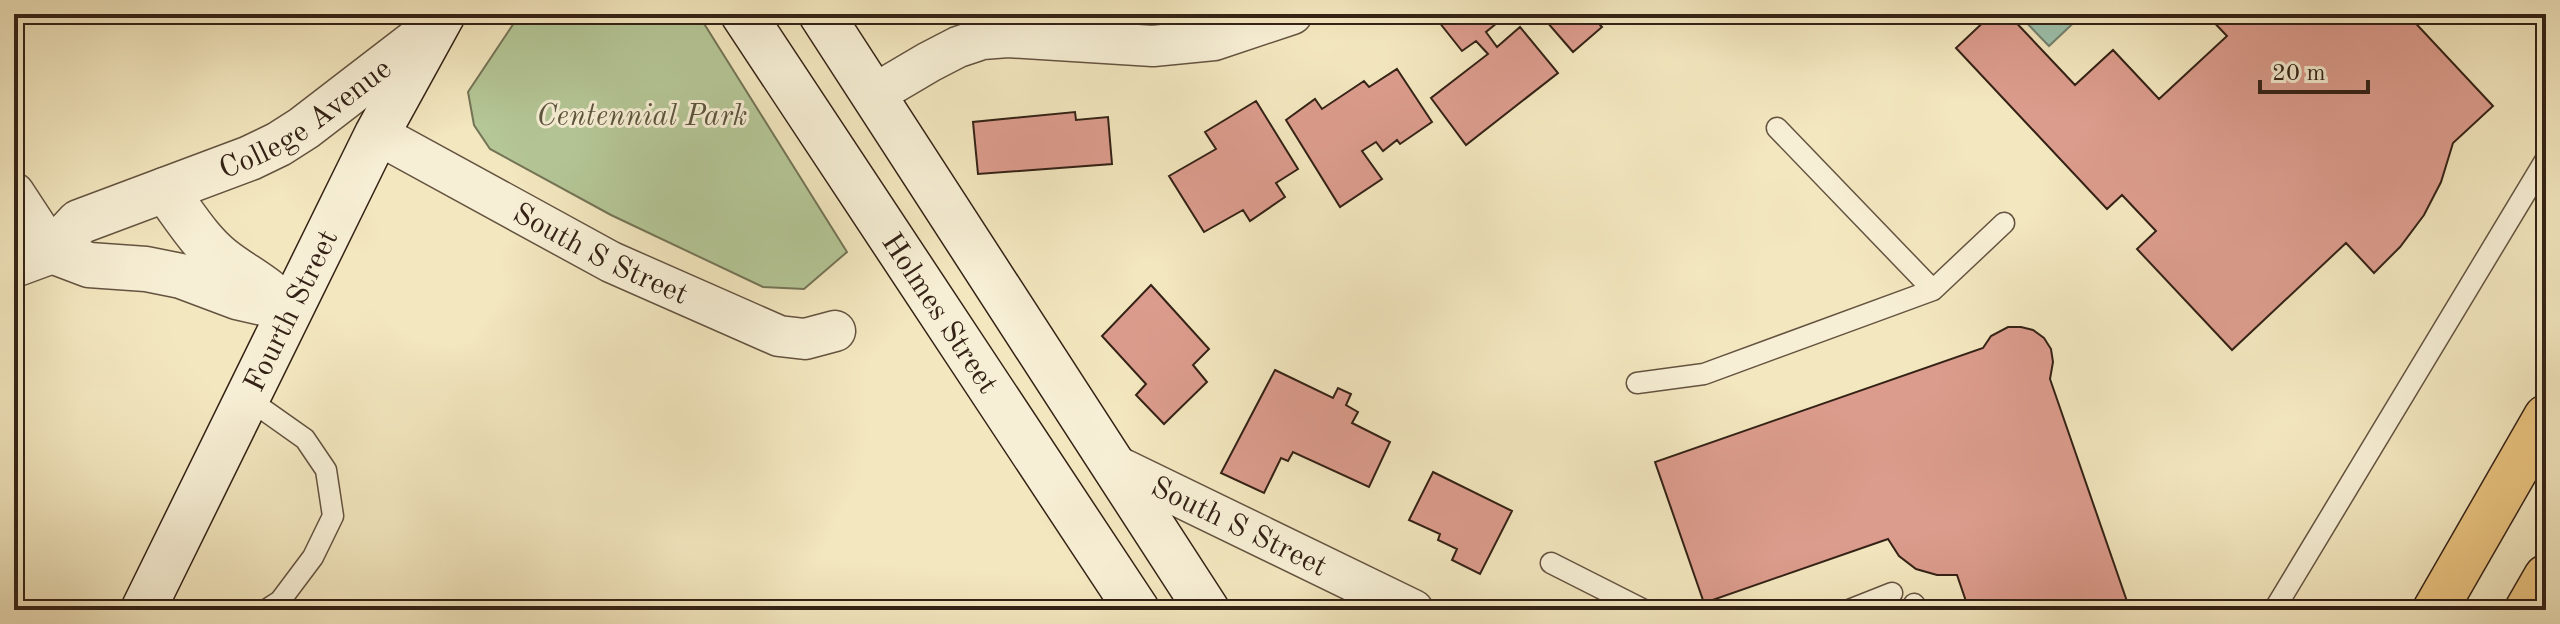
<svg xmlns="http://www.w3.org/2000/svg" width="2560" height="624" viewBox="0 0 2560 624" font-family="'Old Standard TT',serif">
  <rect width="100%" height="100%" fill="#f3e7bf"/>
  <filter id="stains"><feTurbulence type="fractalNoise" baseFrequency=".0025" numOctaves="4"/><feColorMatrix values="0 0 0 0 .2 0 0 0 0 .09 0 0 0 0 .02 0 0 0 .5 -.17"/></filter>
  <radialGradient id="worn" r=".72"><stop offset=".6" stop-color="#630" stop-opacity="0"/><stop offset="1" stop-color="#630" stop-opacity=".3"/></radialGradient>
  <path fill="#b5c797" stroke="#747456" stroke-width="2" d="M520 14H698L847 252 804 289 763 287 611 215 490 149 474 125 468 92Z"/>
  <path fill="#9dc1ac" stroke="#738170" stroke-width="2" d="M2018 14H2083L2049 46Z"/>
  <path fill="#dc9c8d" stroke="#342216" stroke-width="2" d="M1439 14H1500L1503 18 1486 32 1497 47 1520 27 1558 73 1466 145 1431 98 1488 54 1476 41 1462 51 1435 17Z
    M1540 14H1593L1591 15 1602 27 1573 52Z
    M1992 14H2008L2075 85 2113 50 2159 99 2227 36 2206 14H2407L2493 106 2453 143 2441 182 2424 215 2400 247 2374 273 2346 243 2232 350 2137 249 2156 231 2122 195 2107 209 1956 48Z
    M1397 69 1432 122 1400 144 1397 140 1383 151 1376 142 1362 151 1382 179 1340 207 1286 120 1315 99 1322 109 1364 81 1369 87Z
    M1256 101 1298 169 1276 183 1285 197 1250 221 1243 210 1204 232 1169 176 1216 149 1205 132Z
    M1075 112 1076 120 1108 117 1112 164 978 174 973 122Z
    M1151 285 1209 349 1193 365 1207 382 1164 424 1136 395 1146 384 1102 336Z
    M2008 327H2021L2033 330 2044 338 2051 349 2053 362 2050 379 2130 610H1969L1957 575H1937L1916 569 1899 556 1888 539 1704 603 1655 462 1983 348 1991 336Z
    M1275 370 1333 398 1338 388 1351 394 1346 405 1358 412 1352 423 1390 442 1369 487 1293 452 1288 461 1281 458 1264 493 1221 473Z
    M1433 472 1512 511 1480 574 1452 560 1457 549 1438 540 1440 534 1409 520Z"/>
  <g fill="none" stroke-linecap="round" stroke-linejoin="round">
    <g stroke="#645340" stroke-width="23">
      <path id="service" d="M1777 128 1933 290
        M1637 383 1704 374 1933 290 2004 223
        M247 398 305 439 326 470 333 516 313 557 280 601 266 610
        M1551 563 1644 610
        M1914 604 1919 610
        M1849 610 1892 593
        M2274 610 2546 159"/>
    </g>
    <g stroke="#645340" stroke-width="43">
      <g id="minor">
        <path d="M873 95 929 62 958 47 982 39 1008 37 1153 46 1214 40 1292 14"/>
        <path id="s1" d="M377 134 611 262 779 336 805 339 835 331"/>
        <path d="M14 193 52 251"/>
        <path id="s2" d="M1110 463 1413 610"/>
      </g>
    </g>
    <g stroke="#645340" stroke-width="47">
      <g id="tertiary">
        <path d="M165 190C183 213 199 241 222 259 237 271 254 280 269 292"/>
        <path d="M52 251 89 265 146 269 181 276 237 297 289 309"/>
        <path id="s3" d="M14 265 52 251 79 222 250 158 279 144 304 128 434 28"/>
      </g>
    </g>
    <g stroke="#342216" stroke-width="47">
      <g id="secondary">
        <path id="s4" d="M743 14 1137 610"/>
        <path d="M821 14 1207 610"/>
        <path id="s5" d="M143 610 377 134 443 14"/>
      </g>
    </g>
    <g stroke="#342216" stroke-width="47">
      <path id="primary" d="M2435 610 2546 417
        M2527 610 2546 577"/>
    </g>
    <use href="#service" stroke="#f7efd5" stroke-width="20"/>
    <use href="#minor" stroke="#f7efd5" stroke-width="40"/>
    <use href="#tertiary" stroke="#f7efd5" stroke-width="44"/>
    <use href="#secondary" stroke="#f7efd5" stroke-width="44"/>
    <use href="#primary" stroke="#eac480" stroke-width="44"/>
  </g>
  <g text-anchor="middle" stroke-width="6" stroke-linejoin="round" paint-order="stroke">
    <g font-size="30" fill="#342216" stroke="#f7efd5">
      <text dy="10" stroke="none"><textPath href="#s3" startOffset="330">College Avenue</textPath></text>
      <text dy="10" stroke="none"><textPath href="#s1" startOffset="254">South S Street</textPath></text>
      <text dy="10" stroke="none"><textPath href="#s5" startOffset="334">Fourth Street</textPath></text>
      <text dy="10" stroke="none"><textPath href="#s4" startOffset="358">Holmes Street</textPath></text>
      <text dy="10" stroke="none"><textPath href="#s2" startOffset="144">South S Street</textPath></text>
    </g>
    <g font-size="30" font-style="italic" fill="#5b543d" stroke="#f7efd5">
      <text x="642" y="125">Centennial Park</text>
    </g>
  </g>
  <rect width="2560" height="624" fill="none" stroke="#f3e7bf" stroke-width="48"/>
  <rect x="16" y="16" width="2528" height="592" fill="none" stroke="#342216" stroke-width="4"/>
  <rect x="24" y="24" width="2512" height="576" fill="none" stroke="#342216" stroke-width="2"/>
  <path d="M2260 80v12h108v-12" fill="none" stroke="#342216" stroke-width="4"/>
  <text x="2272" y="80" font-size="24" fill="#342216" stroke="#f7efd5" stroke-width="6" paint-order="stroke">20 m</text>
  <rect width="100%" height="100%" filter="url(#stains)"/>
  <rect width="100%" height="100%" fill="url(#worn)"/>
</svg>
